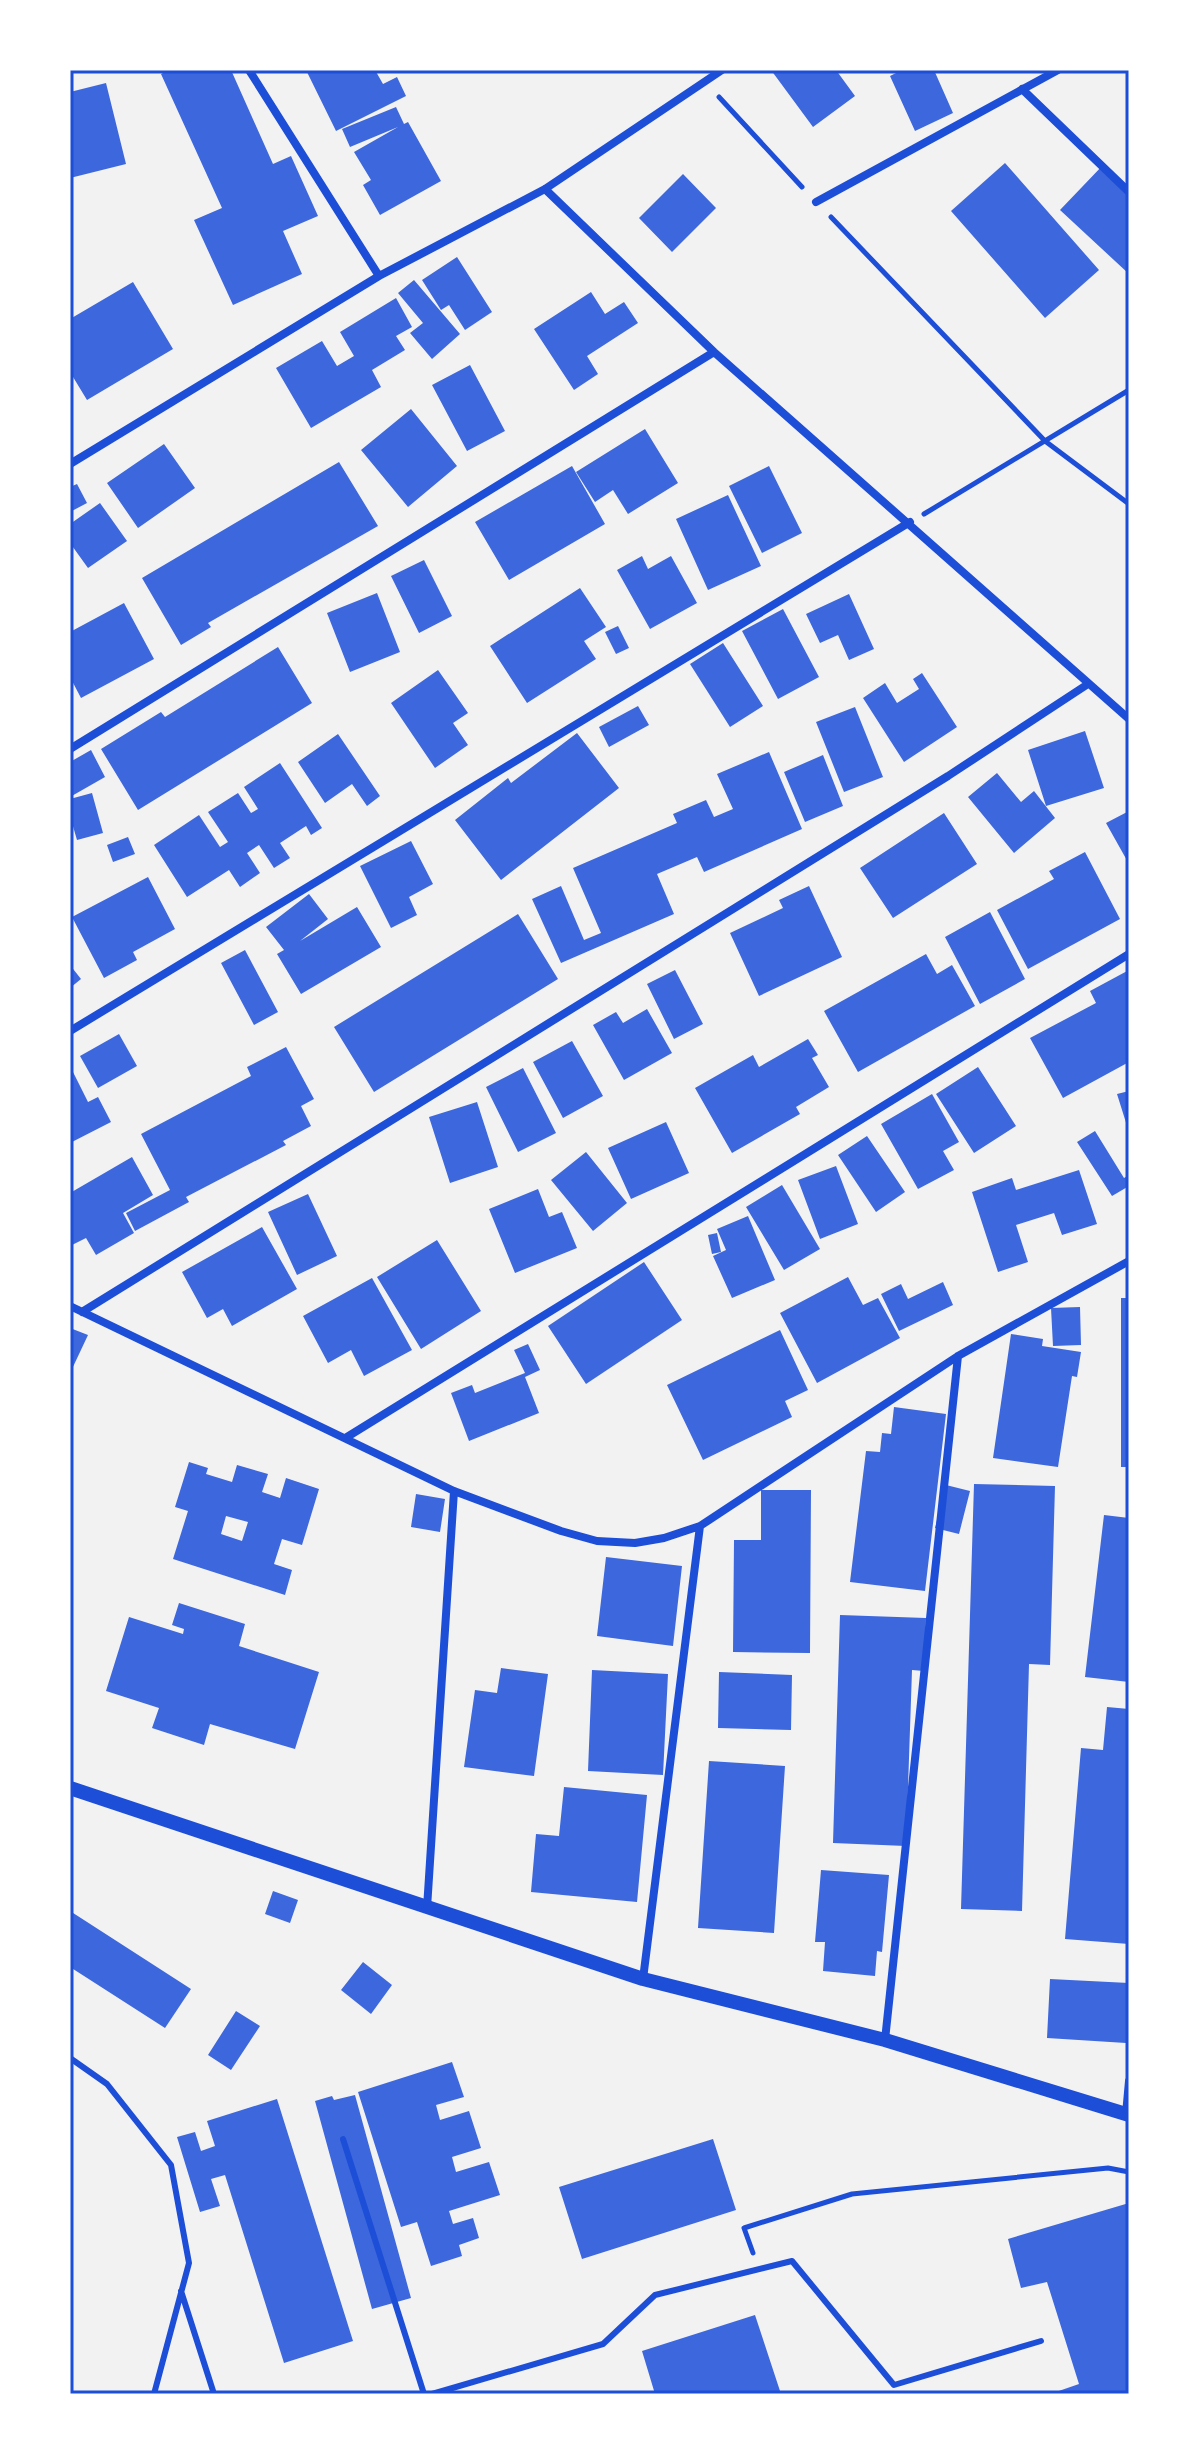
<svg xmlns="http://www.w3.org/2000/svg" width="1199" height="2464" viewBox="0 0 1199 2464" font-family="'Fira Sans',sans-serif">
  <rect width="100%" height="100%" fill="#f2f2f2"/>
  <path fill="#3d67dc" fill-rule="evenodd" d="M169 70H231L273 164 291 156 318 216 283 231 302 274 233 305 194 220 222 208 161 74Z
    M306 70H375L383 84 397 77 406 96 336 131Z
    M771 70H836L855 96 813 127Z
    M902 70H934L953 113 915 131 890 76Z
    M106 83 126 164 70 178V92Z
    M396 107 404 124 408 122 441 181 380 215 363 185 371 180 354 152 398 127 350 147 342 129Z
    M1005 163 1099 270 1045 318 951 211Z
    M1104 164 1129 187V274L1060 210Z
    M683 174 716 208 672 252 639 218Z
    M457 257 492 312 465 330 449 305 441 310 422 280Z
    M414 280 460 334 432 359 410 333 423 323 398 293Z
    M133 282 173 349 87 400 70 372V319Z
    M591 292 605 314 624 302 638 323 587 356 598 374 574 390 534 329Z
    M396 298 412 327 396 336 405 350 372 370 381 387 311 428 276 368 322 341 337 366 354 356 340 332Z
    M470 365 505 431 467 451 432 385Z
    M411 409 457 466 408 507 361 450Z
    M645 429 678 483 628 514 613 490 595 502 576 472Z
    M164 444 195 488 138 528 107 483Z
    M339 462 378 526 208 623 211 627 181 645 142 578Z
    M572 466 605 524 509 580 475 522Z
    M769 466 802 533 762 553 729 486Z
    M77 484 87 503 70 512V487Z
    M728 495 761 566 708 590 676 519Z
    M100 503 127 541 88 568 70 543V524Z
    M642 556 648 569 671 556 697 603 650 629 617 570Z
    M424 560 452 616 419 633 391 576Z
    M580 588 606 627 584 641 596 659 527 703 490 646Z
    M377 593 400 652 350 672 327 613Z
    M849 594 874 649 849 660 838 635 820 643 806 614Z
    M124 603 154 659 81 698 70 677V632Z
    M783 609 819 677 778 699 742 631Z
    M618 626 629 648 616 654 605 632Z
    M723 643 763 706 730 727 690 664Z
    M278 647 312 703 138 810 101 749 161 712 165 717Z
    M438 670 468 713 453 723 468 745 435 768 391 703Z
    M922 673 957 727 904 762 863 698 885 683 897 703 919 689 913 679Z
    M638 706 649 725 609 747 599 727Z
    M855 707 883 777 844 792 816 722Z
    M1085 731 1104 788 1046 806 1028 750Z
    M577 733 619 788 501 880 455 820 508 778 511 783Z
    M338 734 380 796 367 806 352 784 325 803 298 762Z
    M91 750 105 777 70 797V762Z
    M769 752 802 829 704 872 697 857 657 874 674 914 561 963 532 899 561 886 584 940 601 933 573 868 677 823 673 814 706 800 714 817 733 809 717 774Z
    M823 755 843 806 805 822 784 772Z
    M280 763 322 828 311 835 306 826 280 843 290 858 274 868 259 845 247 853 260 873 240 887 229 870 187 897 154 845 199 815 220 847 228 842 208 812 238 793 251 813 258 809 244 787Z
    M997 773 1021 802 1034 791 1055 818 1014 853 968 797Z
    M92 793 103 833 77 840 70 816V799Z
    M1129 811V864L1106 823Z
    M944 813 977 864 893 918 860 868Z
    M128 837 135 854 113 862 107 845Z
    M411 841 433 884 409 897 417 915 391 928 360 866Z
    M1085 852 1120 919 1028 969 997 910 1054 879 1049 871Z
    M148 877 175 929 133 952 137 960 104 978 72 917Z
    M809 886 842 957 759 996 730 933 783 908 779 900Z
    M309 894 328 919 300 941 357 907 381 947 301 994 277 954 284 950 266 927Z
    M990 912 1025 979 980 1004 945 937Z
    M518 914 558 979 374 1092 334 1027Z
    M245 950 278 1012 254 1025 221 963Z
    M926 954 937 974 952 965 975 1006 858 1072 824 1011Z
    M70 965 81 979 70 988Z
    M675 970 703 1024 674 1039 647 984Z
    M1129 970V1062L1063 1098 1030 1038 1096 1003 1090 991Z
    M647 1009 672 1053 624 1080 593 1025 616 1012 623 1023Z
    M119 1034 137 1066 98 1088 80 1056Z
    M808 1039 818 1055 812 1058 829 1087 796 1107 800 1114 732 1153 695 1088 753 1055 759 1067Z
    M572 1041 603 1096 563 1118 533 1062Z
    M286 1047 314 1099 301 1106 311 1126 283 1141 286 1145 186 1197 189 1202 135 1231 126 1213 170 1190 141 1134 251 1076 247 1067Z
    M70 1066 88 1102 98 1097 111 1122 70 1143Z
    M978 1067 1016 1126 974 1153 936 1094Z
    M523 1068 556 1133 518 1152 486 1087Z
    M1129 1091V1129H1128L1117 1094Z
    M932 1094 959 1142 943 1151 954 1170 918 1189 881 1124Z
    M477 1102 498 1167 450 1183 429 1117Z
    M666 1122 689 1173 631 1199 608 1148Z
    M1095 1131 1124 1178 1129 1175V1186L1112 1196 1077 1142Z
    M867 1136 905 1192 876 1212 838 1155Z
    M586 1152 627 1203 593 1231 551 1180Z
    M132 1157 153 1195 123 1213 134 1233 96 1255 86 1238 70 1246V1193Z
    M836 1166 858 1224 820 1239 798 1180Z
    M1079 1170 1097 1224 1062 1235 1054 1213 1016 1225 1028 1262 998 1272 972 1192 1012 1178 1016 1190Z
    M782 1185 820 1249 784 1270 746 1207Z
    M538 1189 549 1217 562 1212 577 1248 515 1273 489 1209Z
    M308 1194 337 1256 297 1275 268 1212Z
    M748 1216 775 1280 732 1298 713 1256 726 1250 717 1229Z
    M262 1227 297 1289 232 1326 223 1309 207 1318 182 1272Z
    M717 1233 721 1252 712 1254 708 1235Z
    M437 1240 481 1311 421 1349 377 1277Z
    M644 1262 682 1320 586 1384 548 1326Z
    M848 1277 863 1305 878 1298 900 1338 817 1383 780 1313Z
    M372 1278 412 1350 364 1376 351 1350 328 1363 303 1316Z
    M943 1282 953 1305 899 1331 881 1294 901 1284 908 1299Z
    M1121 1298H1129V1467H1121Z
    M1080 1307 1081 1345 1053 1346 1051 1308Z
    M70 1328 88 1335 72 1369 70 1368Z
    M780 1330 808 1390 785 1401 792 1417 703 1460 667 1385Z
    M1011 1334 1043 1339 1042 1346 1081 1352 1077 1377 1072 1376 1058 1467 993 1458Z
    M528 1344 540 1370 525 1377 539 1413 469 1441 451 1393 472 1385 475 1393 525 1373 514 1350Z
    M894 1407 946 1414 925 1591 850 1582 866 1451 880 1452 882 1433 891 1434Z
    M189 1462 208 1468 206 1474 232 1482 237 1465 268 1474 262 1492 280 1498 286 1478 319 1489 302 1545 282 1539 274 1564 292 1570 285 1595 173 1559 188 1511 175 1507ZM226 1516 248 1522 242 1541 221 1534Z
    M974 1484 1055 1486 1050 1665 1029 1664 1022 1911 961 1909Z
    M946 1485 970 1491 959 1534 935 1528Z
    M761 1490H811L810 1653 733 1652 734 1540H761Z
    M416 1494 445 1499 440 1532 411 1527Z
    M1104 1515 1129 1518V1682L1085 1677Z
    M606 1557 682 1566 673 1646 597 1636Z
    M179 1603 245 1624 239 1646 319 1672 295 1749 210 1724 204 1745 152 1728 159 1708 106 1691 129 1617 183 1634 184 1629 172 1625Z
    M840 1615 926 1618 924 1671 912 1670 906 1846 833 1843Z
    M501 1668 548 1674 534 1776 464 1767 475 1690 497 1693Z
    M592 1670 668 1674 663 1775 588 1771Z
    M719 1672 792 1675 791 1730 718 1728Z
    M1107 1707 1129 1709V1944L1065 1939 1081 1748 1103 1750Z
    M709 1761 785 1766 774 1933 698 1928Z
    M564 1787 647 1795 637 1902 531 1892 536 1834 559 1836Z
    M821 1870 889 1875 882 1952 877 1951 875 1976 823 1971 825 1942H815Z
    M273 1891 298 1900 290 1923 265 1914Z
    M70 1911 191 1989 165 2028 70 1967Z
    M363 1962 392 1985 371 2014 341 1990Z
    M1050 1979 1129 1983 1126 2043 1047 2038Z
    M236 2011 260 2026 231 2070 208 2055Z
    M452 2062 464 2097 436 2105 440 2120 469 2111 481 2148 452 2157 456 2172 489 2162 500 2195 449 2211 453 2224 473 2218 479 2238 459 2245 462 2256 431 2266 417 2222 401 2227 358 2092Z
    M355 2095 411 2298 372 2309 315 2101 332 2096 334 2100Z
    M277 2099 353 2341 284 2363 225 2175 211 2179 220 2206 200 2212 177 2137 195 2132 201 2151 215 2146 207 2121Z
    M713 2139 736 2210 582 2259 559 2187Z
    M1129 2203V2394H1050L1079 2384 1047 2282 1021 2288 1008 2239Z
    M755 2315 781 2394H655L642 2351Z"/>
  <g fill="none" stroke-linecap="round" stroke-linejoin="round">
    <path stroke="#1d4ed8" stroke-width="5" d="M719 97 802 187
      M831 217 1045 441 1129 504
      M924 514 1129 390
      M753 2253 744 2228 852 2194 1108 2168 1129 2172"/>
    <path stroke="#1d4ed8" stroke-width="6" d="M70 2058 107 2084 171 2165 189 2263 154 2394
      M343 2139 424 2394
      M181 2291 214 2394
      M432 2394 603 2344 655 2295 792 2261 894 2385 1041 2341"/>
    <path stroke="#1d4ed8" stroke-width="8" d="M249 70 379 276
      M1022 89 1129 192
      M545 189 714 352 1129 719
      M816 202 1058 70
      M70 464 379 276 545 189 722 70
      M70 749 714 352
      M70 1031 910 522
      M70 1306 454 1491 561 1531 597 1541 635 1543 664 1538 700 1526 958 1356 1129 1261
      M82 1312 948 776 1088 684
      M347 1437 1129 954
      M427 1908 454 1491
      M643 1979 700 1526
      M885 2040 958 1356
      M1126 2114 1129 2081"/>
    <path stroke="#1d4ed8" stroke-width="14" d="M70 1788 643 1979 885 2040 1129 2115"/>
  </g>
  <rect width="1199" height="2464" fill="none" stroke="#ffffff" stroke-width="144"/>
  <rect x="72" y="72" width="1055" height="2320" fill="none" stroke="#1d4ed8" stroke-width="3"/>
</svg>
